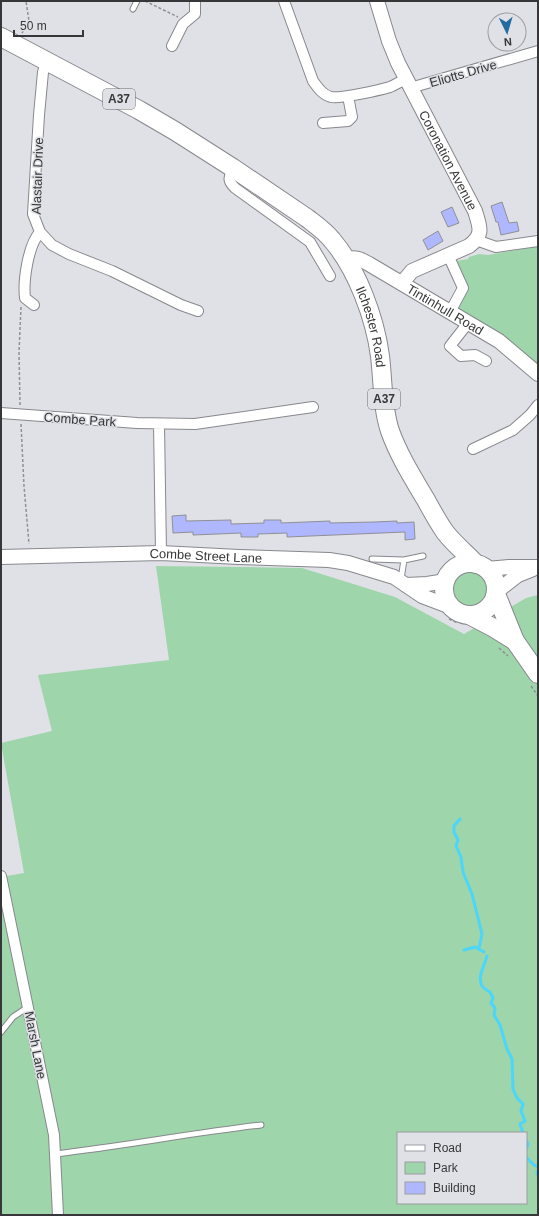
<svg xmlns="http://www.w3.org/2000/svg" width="539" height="1216" viewBox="0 0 539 1216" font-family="Arial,sans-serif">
  <rect width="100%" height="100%" fill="#e0e1e6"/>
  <path fill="#9ed5aa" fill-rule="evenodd" d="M538 246V374L450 312 463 288 451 262 468 259 469 257 479 254 488 255Z
    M156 566 302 568 395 597 464 634 526 598 538 595V1215H1V877L24 873 1 743 52 731 38 675 169 660ZM398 1133H526V1203H398Z
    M450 590a20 20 0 1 1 40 0a20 20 0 1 1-40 0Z"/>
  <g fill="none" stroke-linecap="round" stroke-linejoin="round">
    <path stroke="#4bd6fa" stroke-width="3" d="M460 819 454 826V832L458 840 456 846 461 857 463 872 472 894 482 934 479 948
      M464 950 475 947 484 952
      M487 956C485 965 477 976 482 986 484 989 487 990 490 992 490 993 493 997 493 998L491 1003 495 1008 494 1015 500 1025 507 1049 512 1059 513 1089 517 1098 523 1104 521 1111 525 1121 520 1124 523 1133
      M526 1140 528 1144 526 1150
      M526 1157 534 1165 538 1167
      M538 1170 537 1173 538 1176"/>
  </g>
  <path fill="#afb7fe" stroke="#8f9095" d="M502 202 509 223 517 222 519 231 501 235 498 222H496L491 206Z
    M452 207 459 223 448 227 441 212Z
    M438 231 443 241 428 250 423 240Z
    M186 515V521L231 520V524L264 523V520H281V523L330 521V523L374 522 397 521V523L414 522 415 539 405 540V532L287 537V533L258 534V537H241V533L193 535V532L173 533 172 516Z"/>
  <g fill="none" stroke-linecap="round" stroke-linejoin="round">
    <g stroke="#87888d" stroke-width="7">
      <path id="lane" d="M133 9 137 1
        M372 559 404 560 423 556
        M401 579 404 560
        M1 1032 13 1017 28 1007
        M55 1154C124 1146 192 1133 261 1125"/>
    </g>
    <g stroke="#87888d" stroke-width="12">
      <path id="street" d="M284 1 313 81C318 88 323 95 331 97 340 99 380 90 390 87 395 85 401 81 407 79
        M172 46 183 24 195 14V1
        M47 61 43 72 39 115 33 214 40 232 52 245 69 254 112 271 181 305 198 311
        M412 89 417 86 538 51
        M323 123 348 121 352 117 348 96
        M233 168C229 178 227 180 235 188L310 242 330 276
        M476 240 496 247 538 241
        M448 255 463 288 450 312
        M34 305 25 298C23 281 28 245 40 232
        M468 323 450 346 461 356 475 355 486 361
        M1 413 137 423 195 424 313 407
        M159 424 161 553
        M473 449 513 430 530 415 538 405
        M1 876 54 1135 58 1215"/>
    </g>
    <g stroke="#87888d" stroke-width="16">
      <g id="secondary">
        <path id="s1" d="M377 1 389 41 398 63 475 211C480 227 484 235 469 246L412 271 402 283"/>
        <path id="s2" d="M346 259C357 257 360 259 369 264L499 341 538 374"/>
        <path id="s3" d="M1 557 161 553 239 557 329 560 348 563 394 577 422 596 451 607"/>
        <path d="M487 569 509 567H538"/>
        <path d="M406 585 427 584 446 581"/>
        <path d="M496 592 518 575 533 569"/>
      </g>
    </g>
    <g stroke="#87888d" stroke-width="20">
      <g id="highway">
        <path id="s4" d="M1 37 139 110 175 131 233 168 307 218C316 225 325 231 332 240 357 269 375 318 380 356 383 380 382 407 390 431 399 456 413 478 426 500 432 511 438 522 445 532 454 544 466 553 476 564"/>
        <circle cx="470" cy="589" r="26"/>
        <path d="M496 594 515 641 538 674"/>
        <path d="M469 615 494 628 515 641"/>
      </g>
    </g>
    <path stroke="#8f9093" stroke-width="1.5" stroke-dasharray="3 2" stroke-linecap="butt" d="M145 1 178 17
      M22 33 29 21 26 1
      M20 405 19 352 21 307
      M21 424 24 486 29 544
      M449 619 458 623
      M499 648 508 656
      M531 686 538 696"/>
    <use href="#lane" stroke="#fff" stroke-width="5"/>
    <use href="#street" stroke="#fff" stroke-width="10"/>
    <use href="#secondary" stroke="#fff" stroke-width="14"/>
    <use href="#highway" stroke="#fff" stroke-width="18"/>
  </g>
  <g text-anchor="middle" stroke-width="3" stroke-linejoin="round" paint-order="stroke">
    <g fill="#e0e1e6" stroke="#6a6a6d" stroke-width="1">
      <rect x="103" y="89" width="32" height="20" rx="3"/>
      <rect x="368" y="389" width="32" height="20" rx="3"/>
    </g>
    <g font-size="12" font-weight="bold" fill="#373739">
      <text x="119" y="103">A37</text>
      <text x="384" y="403">A37</text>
    </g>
    <g font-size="13" fill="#373739" stroke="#e0e1e6">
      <text transform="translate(463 73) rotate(-16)" y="5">Eliotts Drive</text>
      <text dy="5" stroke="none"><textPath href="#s1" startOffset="175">Coronation Avenue</textPath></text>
      <text transform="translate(37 176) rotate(-88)" y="5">Alastair Drive</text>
      <text dy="5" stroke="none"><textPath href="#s2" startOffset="113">Tintinhull Road</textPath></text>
      <text dy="5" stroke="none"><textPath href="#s4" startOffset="486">Ilchester Road</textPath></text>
      <text transform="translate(80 419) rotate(4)" y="5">Combe Park</text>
      <text dy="5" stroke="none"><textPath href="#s3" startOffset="205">Combe Street Lane</textPath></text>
      <text transform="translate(36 1045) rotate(79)" y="5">Marsh Lane</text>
    </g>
  </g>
  <rect width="539" height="1216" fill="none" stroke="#373739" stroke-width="4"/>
  <rect x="397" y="1132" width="130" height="72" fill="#e0e1e6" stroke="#9c9da1"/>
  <rect x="405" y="1145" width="20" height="6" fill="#ffffff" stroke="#9c9da1"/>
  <text x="433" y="1152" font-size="12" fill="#373739">Road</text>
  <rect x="405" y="1162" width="20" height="12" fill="#9ed5aa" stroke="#9c9da1"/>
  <text x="433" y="1172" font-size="12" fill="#373739">Park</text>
  <rect x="405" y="1182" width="20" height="12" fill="#afb7fe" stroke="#9c9da1"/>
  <text x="433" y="1192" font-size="12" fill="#373739">Building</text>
  <g transform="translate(507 32) rotate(175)"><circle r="19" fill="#e0e1e6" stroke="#9c9da1"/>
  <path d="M0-3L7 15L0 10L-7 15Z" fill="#246ca0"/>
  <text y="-6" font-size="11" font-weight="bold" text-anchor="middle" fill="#373739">N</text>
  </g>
  <path d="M14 30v6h69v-6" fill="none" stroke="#373739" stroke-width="2"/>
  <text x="20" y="30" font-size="12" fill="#373739" stroke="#e0e1e6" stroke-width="3" paint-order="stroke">50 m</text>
</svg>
